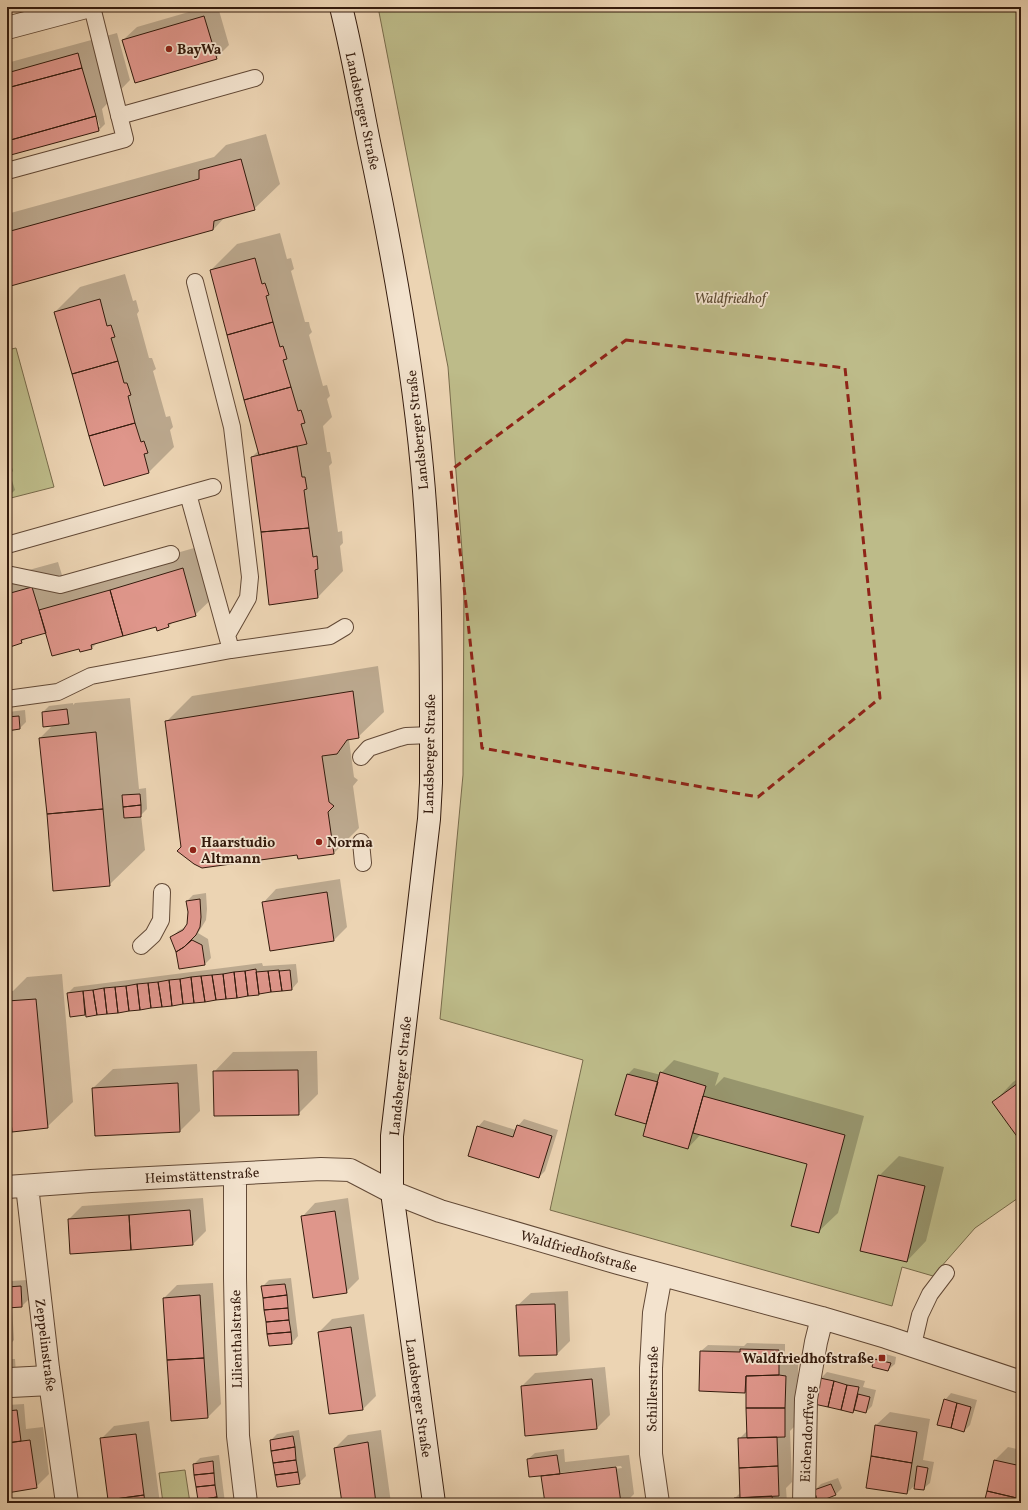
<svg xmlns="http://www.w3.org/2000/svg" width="1028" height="1510" viewBox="0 0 1028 1510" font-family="Vollkorn,serif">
  <rect width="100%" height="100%" fill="#ecd4b3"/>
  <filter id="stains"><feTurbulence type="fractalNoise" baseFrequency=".005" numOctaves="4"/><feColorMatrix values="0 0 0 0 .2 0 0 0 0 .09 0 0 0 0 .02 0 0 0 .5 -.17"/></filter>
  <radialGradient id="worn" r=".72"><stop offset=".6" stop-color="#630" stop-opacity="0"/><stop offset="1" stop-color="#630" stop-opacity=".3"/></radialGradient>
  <path fill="#bdbb89" stroke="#786b4b" d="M378 7H1021V1196L975 1228 933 1276 902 1267 892 1306 550 1210 583 1060 440 1019 463 775 464 577 448 367Z
    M16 348 54 487 7 499V350Z
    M185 1470 190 1503H163L159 1473Z"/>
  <path fill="#0003" fill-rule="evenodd" d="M206 7H218L229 45 216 58 123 40 137 27Z
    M117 33 130 80 102 109 105 124 99 130 7 155V63ZM95 111 100 127H97L93 112Z
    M266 134 280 184 254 209 225 217 213 230 7 286V214L214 157 226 145Z
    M280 233 287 259 291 258 294 269 291 271 305 322H309L310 327 312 332 309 335 323 386 327 385 330 396 327 399 332 417 323 426 327 452H330L332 463 329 466 338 532 342 531 343 543 340 546 343 571 318 597 270 603 252 457 259 450 211 270 237 244Z
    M125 274 133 301 136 300 139 311 137 314 149 358H152L156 369 153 371 166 417 170 416 173 427 170 430 174 447 149 472 104 485 55 312 80 287Z
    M7 460H10L13 471 10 474 15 490 7 498Z
    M208 544 221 590 195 615 174 621 169 626H157L97 643 92 648H80L46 632 27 637 21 642 7 643V576L58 562 65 585Z
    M378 666 384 712 358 737 351 739 349 740 354 777 358 780 353 786 359 828 334 853 298 854 182 848 166 722 192 696Z
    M130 698 139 789 146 788 147 809 141 815 145 850 109 885 54 890 40 738 53 725 43 712 49 706 73 703V705L75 703Z
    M25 710 26 722 20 728 7 730V713L8 712Z
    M340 879 347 927 334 940 263 903 276 889Z
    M206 893 207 909 206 920 198 933 208 939 211 958 205 964 179 968 176 952 171 938 178 931 187 926 189 912 187 901 193 895Z
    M262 963 263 966 296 964 298 982 292 989 87 1016 86 1014 70 1016 68 993 74 987Z
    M62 974 73 1102 47 1127 7 1064V991H13L27 977Z
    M317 1051 318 1094 298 1114 214 1072 233 1052Z
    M674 1060 719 1073 715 1086 724 1077 864 1116 838 1213 818 1232 809 1164 701 1134 688 1148 648 1120 645 1123 616 1114 628 1074 634 1068 661 1075V1073Z
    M197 1064 200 1111 180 1131 96 1135 93 1088 113 1069Z
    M1021 1077V1140L994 1102 1013 1082Z
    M524 1119 558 1130 545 1171 539 1177 478 1127 484 1120 516 1130 518 1126Z
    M899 1156 944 1167 926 1241 907 1261 879 1176Z
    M203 1198 206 1231 193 1244 69 1219 82 1206Z
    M348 1198 359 1279 346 1292 302 1217 315 1203Z
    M7 1222 11 1281 27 1280 28 1300 22 1306 12 1307 14 1340 7 1348Z
    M291 1278 298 1336 292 1343 270 1345 262 1287 269 1280Z
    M213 1283 221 1404 208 1417 164 1298 177 1285Z
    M568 1291 570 1341 557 1354 517 1306 531 1293Z
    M364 1314 376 1396 363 1409 319 1332 332 1319Z
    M747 1343 785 1344V1363H798V1423L790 1431 792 1482 786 1488 787 1503H735V1498L740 1493 739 1439 748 1430 747 1390 745 1392 700 1390 701 1351 708 1345 744 1346Z
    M882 1353 896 1357 895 1364 888 1370 875 1359Z
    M7 1359H15L17 1388 7 1395Z
    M605 1367 610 1415 596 1429 522 1386 535 1373Z
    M827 1372 865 1381 863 1387 876 1390 872 1406 866 1412 855 1410 853 1412 821 1378Z
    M951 1393 977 1400 970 1425 964 1431 945 1400Z
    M24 1404 26 1429 43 1427 49 1474 36 1487 7 1492V1405Z
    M890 1412 930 1419 923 1460 934 1462 930 1483 923 1489 915 1485 907 1493 876 1425Z
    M149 1421 160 1503H110L101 1439 114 1426Z
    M299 1430 306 1476 299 1483 271 1440 277 1434Z
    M381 1430 391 1503H343L335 1448 348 1435Z
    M1008 1447 1021 1450V1503H985L995 1460Z
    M564 1449 565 1462 629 1455 634 1494 625 1503H546L543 1476 544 1475 528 1459 535 1453ZM621 1466 622 1468 557 1475 559 1473Z
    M219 1455 225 1503H199L194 1464 200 1458Z
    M838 1478 842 1488 836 1494 815 1490 821 1484Z"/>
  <path fill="#df968b" stroke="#341b0d" d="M204 16 217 59 135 83 122 40Z
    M78 53 82 68 7 88V73Z
    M82 68 96 116 7 141V88Z
    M96 116 99 131 7 156V141Z
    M241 159 255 210 214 221 213 230 7 287V232L199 179V170Z
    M255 258 262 284 265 283 269 295 266 296 273 322 227 335 210 270Z
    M100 299 107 326 111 325 115 337 111 338 118 361 72 374 54 312Z
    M273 322 280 347 283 346 285 352 287 359 283 360 291 387 244 400 227 335Z
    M118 361 124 383H127L131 395 128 396 135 423 89 436 72 374Z
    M291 387 298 411 301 410 303 416 305 423 301 424 307 444 259 455 244 400Z
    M135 423 141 442 144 441 148 453 144 454 149 473 104 486 89 436Z
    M297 446 302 477H305L307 489 304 490 309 528 261 532 251 457Z
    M309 528 313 557 317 556 318 569 315 570 318 598 269 605 261 532Z
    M183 568 196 616 168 624 169 627 157 631 156 627 123 636 110 590Z
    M32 587 46 633 21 640 22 643 10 647 9 643 7 644V594Z
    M110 590 123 636 91 645 92 649 80 652 79 649 52 656 39 610Z
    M353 691 359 738 347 740 337 754 322 756 329 802 334 806 328 812 334 854 298 859 297 855 202 868 194 864 177 851 181 847 165 721Z
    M67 709 69 724 43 727 42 712Z
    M19 716 20 729 7 731V717Z
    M96 732 103 809 47 814 39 738Z
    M140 794 141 805 123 807 122 795Z
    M141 805V817L124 818 123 807Z
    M103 809 110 886 53 891 47 814Z
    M327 892 334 941 270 951 262 902Z
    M200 899 201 917 200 927 196 935 184 947 176 952 170 937 183 930 187 924 188 912 186 901Z
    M192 940 202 945 205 965 179 969 176 952 184 947Z
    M256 969 259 995 248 996 245 971Z
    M279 970 282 991 271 992 268 971Z
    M290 970 292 990 282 991 279 971Z
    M245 971 248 996 237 998 234 972Z
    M268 971 271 992 259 994 256 972Z
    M234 972 237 998 226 999 223 974Z
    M223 974 226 999 216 1000 212 975Z
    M212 975 216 1000 205 1002 201 976Z
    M201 976 205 1002 194 1003 191 977Z
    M191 977 194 1003 183 1004 180 979Z
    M180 979 183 1004 172 1006 169 980Z
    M169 980 172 1006 162 1007 158 982Z
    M158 982 162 1007 151 1008 148 983Z
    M148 983 151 1008 140 1010 137 984Z
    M137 984 140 1010 129 1011 126 986Z
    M126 986 129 1011 118 1013 115 987Z
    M115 987 118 1013 107 1014 104 988Z
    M104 988 107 1014 97 1015 93 990Z
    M93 990 97 1015 86 1017 83 991Z
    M83 991 85 1015 70 1017 67 993Z
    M36 999 48 1128 12 1132 7 1077V1001Z
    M298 1070 299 1115 214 1116 213 1071Z
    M660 1072 706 1086 688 1149 643 1136Z
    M627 1074 658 1082 646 1124 615 1115Z
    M1021 1081V1142L992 1102Z
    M178 1083 180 1132 95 1136 92 1088Z
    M703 1096 845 1135 819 1233 791 1226 807 1164 693 1133Z
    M517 1125 552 1136 539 1178 468 1156 477 1126 513 1137Z
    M878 1175 925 1186 907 1262 860 1251Z
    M190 1210 193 1245 131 1250 129 1215Z
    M335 1211 347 1293 313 1298 301 1216Z
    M129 1215 131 1250 70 1254 68 1219Z
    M285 1284 287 1295 263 1298 261 1286Z
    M21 1286 22 1307 7 1308V1287Z
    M200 1295 204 1358 167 1360 163 1298Z
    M287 1295 288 1308 264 1310 263 1298Z
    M555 1304 557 1355 519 1356 516 1305Z
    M288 1308 289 1320 266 1322 264 1310Z
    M289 1320 291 1332 267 1334 266 1322Z
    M351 1327 363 1410 329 1414 318 1332Z
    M291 1332 292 1344 269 1346 267 1334Z
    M740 1349 779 1350V1375L746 1376 745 1393 699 1391 700 1351 740 1352Z
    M204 1358 208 1418 171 1421 167 1360Z
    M874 1359 891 1363 888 1371 872 1367Z
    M779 1375 786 1376 785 1408H746V1376Z
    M820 1378 834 1381 828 1407 814 1404Z
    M592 1379 597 1429 525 1436 521 1386Z
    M834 1381 847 1385 841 1410 828 1407Z
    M847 1385 859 1387 853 1413 841 1410Z
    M858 1394 870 1397 866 1413 854 1410Z
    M944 1399 957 1403 951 1428 937 1425Z
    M957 1403 971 1407 964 1432 951 1428Z
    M746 1408H785V1437L747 1438Z
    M17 1410 21 1441 7 1443V1411Z
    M875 1425 917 1432 912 1463 871 1456Z
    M136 1434 144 1495 108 1500 100 1438Z
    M293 1436 295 1447 271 1451 270 1440Z
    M777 1437 778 1466 739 1468 738 1438Z
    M30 1440 37 1488 7 1493V1443Z
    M368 1442 376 1503H342L334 1448Z
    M295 1447 296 1460 273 1463 271 1451Z
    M557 1455 560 1474 529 1477 527 1459Z
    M871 1456 912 1463 907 1494 866 1488Z
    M296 1460 298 1472 275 1475 273 1463Z
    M994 1460 1021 1466V1499L987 1491Z
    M213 1461 214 1473 194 1475 193 1464Z
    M778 1466 779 1496 740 1498 739 1468Z
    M917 1466 928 1468 924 1490 914 1489Z
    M616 1467 621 1503H545L541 1476Z
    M298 1472 300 1484 277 1487 275 1475Z
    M214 1473 215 1485 196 1487 194 1475Z
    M831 1484 836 1495 818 1502 814 1490Z
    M215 1485 217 1497 198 1500 196 1487Z
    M987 1491 1021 1499V1503H984Z
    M144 1495 145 1503H109L108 1500Z
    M772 1496 773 1503H734V1498Z
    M217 1497 218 1503H198V1500Z"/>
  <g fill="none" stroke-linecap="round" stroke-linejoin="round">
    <g stroke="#624936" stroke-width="18">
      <path id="lane" d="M119 116 255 78
        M7 171 125 139 92 7
        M195 282 232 427 250 577 248 598 227 635
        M188 494 213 487
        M7 545 188 494 231 650 91 676 58 692 7 699
        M7 574 60 585 171 554
        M231 650 330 636 345 627
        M361 757 369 748 399 738 406 736 431 735
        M361 842 363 863
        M141 946 153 935 161 920 162 892
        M913 1345 920 1315 930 1294 946 1273
        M10 1376 49 1374
        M11 1389 51 1387"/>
    </g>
    <g stroke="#624936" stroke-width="24">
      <path id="street" d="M7 28 86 7
        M235 1174V1278L238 1436 246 1503
        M27 1186 48 1368 67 1503
        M7 1187 91 1181 321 1169 350 1170 392 1192 440 1211 618 1263 822 1318 886 1337 1021 1382
        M658 1503 651 1454V1368L654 1313 661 1275
        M804 1503 806 1399 816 1342 822 1318"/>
    </g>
    <g stroke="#341b0d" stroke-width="24">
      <path id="secondary" d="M341 7C352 51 360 97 369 142 392 250 412 358 422 468 432 572 431 678 431 783L429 819 392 1136V1192L434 1503"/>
    </g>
    <use href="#lane" stroke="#f3e3ce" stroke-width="16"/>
    <use href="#street" stroke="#f3e3ce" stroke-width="22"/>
    <use href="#secondary" stroke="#f3e3ce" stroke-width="22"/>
  </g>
  <path fill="none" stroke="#8f2418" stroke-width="3" stroke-dasharray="8 5" stroke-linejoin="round" d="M626 340 845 368 880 698 758 797 482 748 451 470Z"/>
  <g fill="#8f2418" stroke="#f3e3ce" stroke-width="1.5">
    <circle cx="169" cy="49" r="4"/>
    <circle cx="319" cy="842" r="4"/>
    <circle cx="193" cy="850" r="4"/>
    <rect x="878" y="1354" width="8" height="8" rx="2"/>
  </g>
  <g text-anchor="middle" stroke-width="3.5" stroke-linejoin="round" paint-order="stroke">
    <g font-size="14" font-weight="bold" fill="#341b0d" stroke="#f3e3ce" text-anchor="start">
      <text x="177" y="54">BayWa</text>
      <text x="201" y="847">Haarstudio<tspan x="201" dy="16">Altmann</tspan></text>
      <text x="327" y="847">Norma</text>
      <text x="874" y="1363" text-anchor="end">Waldfriedhofstraße</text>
    </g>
    <g font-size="14" fill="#341b0d" stroke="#f3e3ce">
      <text transform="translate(363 111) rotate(78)" y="5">Landsberger Straße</text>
      <text transform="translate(417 430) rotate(-96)" y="5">Landsberger Straße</text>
      <text transform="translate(429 754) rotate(-89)" y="5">Landsberger Straße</text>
      <text transform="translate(400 1076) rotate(-84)" y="5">Landsberger Straße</text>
      <text transform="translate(202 1175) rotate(-3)" y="5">Heimstättenstraße</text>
      <text transform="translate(579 1251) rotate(16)" y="5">Waldfriedhofstraße</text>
      <text transform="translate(236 1339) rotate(-91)" y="5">Lilienthalstraße</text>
      <text transform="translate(46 1345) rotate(83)" y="5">Zeppelinstraße</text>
      <text transform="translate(652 1389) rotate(-89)" y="5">Schillerstraße</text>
      <text transform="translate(419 1398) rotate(82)" y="5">Landsberger Straße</text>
      <text transform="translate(807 1434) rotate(-87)" y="5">Eichendorffweg</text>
    </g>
    <g font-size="14" font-style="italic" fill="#5d4b32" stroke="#f3e3ce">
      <text x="730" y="303">Waldfriedhof</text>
    </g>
  </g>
  <rect width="1028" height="1510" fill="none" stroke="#ecd4b3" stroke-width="24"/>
  <rect x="8" y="8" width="1012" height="1494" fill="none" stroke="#341b0d" stroke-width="2"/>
  <rect x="12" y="12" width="1004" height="1486" fill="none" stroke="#341b0d"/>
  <rect width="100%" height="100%" filter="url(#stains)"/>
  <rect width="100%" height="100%" fill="url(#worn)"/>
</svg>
